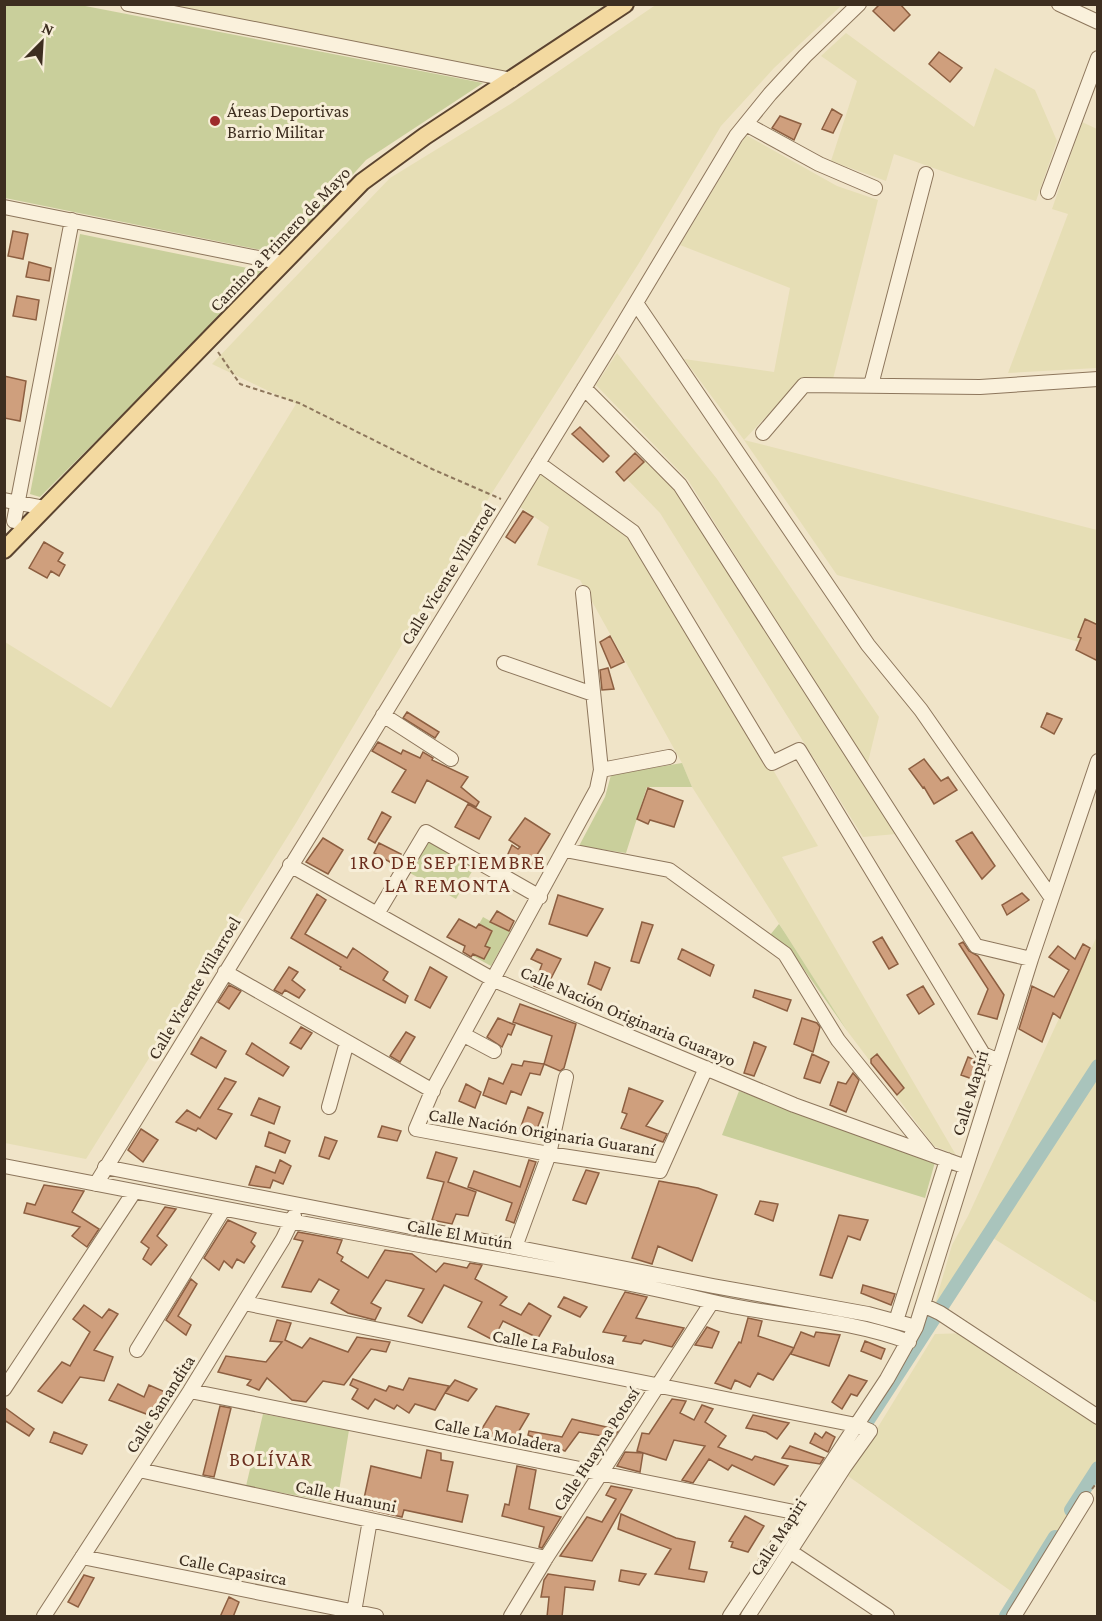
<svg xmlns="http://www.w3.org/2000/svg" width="1102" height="1621" viewBox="0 0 1102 1621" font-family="'Crimson Pro',serif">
  <rect width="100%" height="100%" fill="#f0e4c8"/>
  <path fill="#e6deb5" d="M657 4 842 5 774 68 721 126 639 263 490 496 296 823 86 1159 5 1143V642L111 708 296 404 212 364 390 178 512 103Z
    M165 5H605L502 73Z
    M846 33 974 127 995 68 1035 90 1057 141 1036 201 956 176 894 154 886 181 831 161 857 81 821 56Z
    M1082 122 1097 129V368L1008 373 1068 214 1052 209Z
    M746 135 837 186 878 200 833 379 803 377 744 440 1097 530V647L837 575 744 440 684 359 774 372 790 288 680 245Z
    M617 353 717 479 879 717 867 766 688 480 596 385Z
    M648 455 680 488 896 834 863 837 660 513 626 478Z
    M542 470 633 533 818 846 782 857 956 1155 934 1146 848 1032 692 787 682 763 580 580 537 565 549 527 520 507Z
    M1097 936V1066L928 1328 952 1245 968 1216Z
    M1097 1076V1303L993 1238Z
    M968 1333 1097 1418V1468L1018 1596 848 1476 935 1334Z"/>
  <path fill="#c9cf9b" d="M4 5H80L483 83 366 160 281 254 5 198Z
    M80 234 262 271 143 393 141 404 134 403 40 497 30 494Z
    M682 763 692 787H647L626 853 579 846 605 797 611 775Z
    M428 841 474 868 456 899 410 873Z
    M483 917 510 932 491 966 464 951Z
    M779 924 785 933 848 1032 789 948 770 935Z
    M739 1091 935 1162 925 1198 722 1135Z
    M263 1414 349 1430 337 1503 246 1486Z"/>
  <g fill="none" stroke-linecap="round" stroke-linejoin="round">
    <path stroke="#a9c4bc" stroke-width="14" d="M846 1454 1098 1066
      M1071 1510 1098 1468
      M739 1616 773 1566
      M1006 1616 1055 1537"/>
  </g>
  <path fill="#cf9f7d" stroke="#8d5f41" stroke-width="1.5" d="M880 4H900L910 15 894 31 873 11Z
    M939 52 962 68 950 82 929 64Z
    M832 109 842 115 833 133 822 129Z
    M780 116 801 124 794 140 772 128Z
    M13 231 28 234 23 259 8 256Z
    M29 262 51 268 49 281 26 277Z
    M17 296 39 300 36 320 13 316Z
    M4 376 26 381 20 421 4 418Z
    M580 427 609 456 603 462 572 434Z
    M635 453 644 462 624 481 616 472Z
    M523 511 533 517 515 543 506 537Z
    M44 542 63 553 58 561 65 565 59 576 51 571 47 578 29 568Z
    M1085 619 1098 625V661L1076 650 1081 638 1078 637Z
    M610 636 624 662 611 668 600 642Z
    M608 668 614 689 602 690 600 670Z
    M407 712 439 732 435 738 403 718Z
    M1047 713 1062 719 1054 734 1041 727Z
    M378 742 401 754 403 750 420 758 423 752 433 758 432 760 468 777 461 787 479 802 476 807 427 780 415 803 392 792 406 770 372 751Z
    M924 759 941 781 948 777 957 790 934 804 924 787 923 788 909 769Z
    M648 788 683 801 674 827 650 820 648 824 637 819Z
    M468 804 491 817 479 839 455 827Z
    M382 812 391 817 375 843 368 839Z
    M525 818 550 834 535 858 541 861 536 870 508 854 512 845 518 849 520 847 509 840Z
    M972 832 995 866 982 879 956 841Z
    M323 838 343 850 328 874 306 862Z
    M379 843 401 854 395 865 374 853Z
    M1022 893 1029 900 1007 915 1002 905Z
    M317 894 326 900 305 934 347 958 353 948 388 972 383 980 408 996 405 1003 340 969 341 967 291 938Z
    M558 895 603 909 587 936 549 924Z
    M497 911 514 921 509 931 490 922Z
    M459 919 476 928 479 924 492 931 485 946 490 948 484 959 473 954 471 957 463 952 465 946 447 937Z
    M642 922 653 925 639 963 631 961Z
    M882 937 898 964 889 969 873 942Z
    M963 942 969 951 978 956 1004 995 997 1019 978 1014 988 989 959 944Z
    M1083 944 1090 948 1060 1018 1053 1013 1042 1042 1019 1029 1031 990 1032 986 1054 997 1069 970 1049 957 1058 946 1075 959Z
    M537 949 561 959 545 990 534 986 542 964 531 959Z
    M682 949 714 965 710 976 678 959Z
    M595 962 610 968 601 990 588 984Z
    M289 967 298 972 292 980 305 990 299 998 285 990 282 994 274 990Z
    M430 967 447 977 430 1008 415 1000Z
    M229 985 241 991 229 1009 218 1002Z
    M923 986 934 1004 919 1014 907 995Z
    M755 990 791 1000 787 1011 753 997Z
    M520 1004 576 1024 564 1068 560 1071 544 1064 552 1036 513 1022Z
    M498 1018 515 1025 511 1035 508 1034 502 1047 487 1037Z
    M802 1018 817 1023 820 1027 813 1052 794 1044Z
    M301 1027 312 1033 301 1049 290 1043Z
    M406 1032 415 1037 400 1062 390 1056Z
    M201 1037 226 1051 216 1068 191 1054Z
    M754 1042 766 1047 754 1076 744 1073Z
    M252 1043 289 1067 283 1076 246 1054Z
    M812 1054 829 1062 820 1083 804 1078Z
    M877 1054 904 1088 897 1095 871 1063V1059Z
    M968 1057 984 1064 978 1081 961 1075Z
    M524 1061 544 1064 540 1075 530 1073 521 1095 511 1091 506 1104 483 1095 489 1078 503 1084 512 1064 522 1066Z
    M853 1073 859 1080 846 1112 830 1105 838 1082 846 1084Z
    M225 1078 236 1082 218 1109 232 1114 216 1139 198 1128 196 1131 176 1122 187 1110 200 1118Z
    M466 1084 481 1092 475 1108 459 1101Z
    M629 1088 663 1101 646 1126 667 1134 663 1142 621 1128 627 1114 622 1112Z
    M259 1098 280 1107 274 1124 251 1115Z
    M528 1107 543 1113 535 1134 520 1129Z
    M382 1126 401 1131 397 1141 378 1137Z
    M141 1129 158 1140 143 1162 128 1150Z
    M269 1132 290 1141 285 1153 265 1146Z
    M325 1137 337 1141 329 1159 319 1156Z
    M436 1152 457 1158 448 1182 476 1192 468 1216 456 1214 452 1224 432 1220 444 1182 427 1178Z
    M280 1160 291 1166 283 1184 273 1180 270 1188 249 1185 256 1166 275 1173Z
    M529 1160 536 1162 514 1223 506 1220 512 1203 468 1187 474 1171 520 1187Z
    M586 1170 599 1173 586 1204 573 1200Z
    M659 1181 698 1188 717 1195 692 1261 658 1246 652 1264 632 1258Z
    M44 1185 84 1191 72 1212 99 1229 87 1247 72 1236 80 1227 24 1213 27 1203 35 1205Z
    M760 1201 778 1204 773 1221 755 1214Z
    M165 1207 176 1209 157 1236 167 1245 151 1265 143 1259 149 1248 141 1242Z
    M839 1215 868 1220 860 1240 848 1236 832 1278 820 1275Z
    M228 1220 256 1233 251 1242 255 1246 244 1263 237 1259 232 1268 224 1261 219 1270 204 1258Z
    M298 1232 342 1240 337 1253 343 1257 341 1261 368 1278 385 1250 412 1254 436 1272 444 1263 467 1268 470 1263 482 1265 475 1279 507 1297 500 1305 521 1315 529 1303 551 1316 538 1338 503 1321 493 1340 468 1327 482 1302 444 1285 422 1323 408 1316 424 1289 386 1280 371 1303 381 1308 375 1320 348 1313 331 1303 339 1290 319 1279 311 1292 282 1287 303 1241 294 1239Z
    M191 1279 197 1284 178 1316 191 1325 186 1335 166 1320Z
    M863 1285 895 1294 891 1305 861 1293Z
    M625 1292 647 1297 636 1318 684 1328 672 1347 644 1340 641 1344 623 1341 626 1336 603 1332Z
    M564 1297 587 1307 580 1317 558 1307Z
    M84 1305 102 1318 109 1309 118 1314 94 1350 113 1357 104 1381 80 1377 62 1403 38 1391 62 1362 70 1366 90 1332 73 1319Z
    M748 1318 762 1321 758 1336 794 1348 773 1380 758 1373 750 1387 735 1380 731 1389 715 1383 739 1342 741 1343Z
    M277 1320 291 1323 285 1340 302 1348 310 1338 348 1352 357 1337 390 1342 386 1352 371 1349 344 1385 323 1381 306 1402 292 1400 267 1378 259 1390 247 1385 251 1380 218 1372 226 1356 266 1362 282 1342 270 1341Z
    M707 1327 719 1332 712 1348 695 1345Z
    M801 1332 814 1337 816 1332 840 1335 829 1366 791 1354Z
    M865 1341 885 1349 881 1359 861 1351Z
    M849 1375 867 1381 857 1396 851 1394 842 1409 832 1402Z
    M409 1378 449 1386 435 1410 415 1404 409 1413 397 1405 394 1409 375 1399 368 1409 352 1399 358 1389 350 1385 353 1379 386 1391 389 1386 403 1390Z
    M455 1380 477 1389 468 1401 445 1393Z
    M118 1384 144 1397 149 1385 172 1395 157 1418 109 1400Z
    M672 1399 686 1401 680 1413 694 1420 702 1405 713 1409 705 1422 726 1436 718 1447 752 1460 755 1456 788 1466 774 1485 732 1465 728 1470 709 1459 693 1483 682 1480 705 1446 674 1440 666 1460 637 1451 642 1433 649 1434Z
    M220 1406 231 1408 214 1477 203 1475Z
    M496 1406 529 1414 513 1441 478 1435Z
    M4 1407 34 1429 29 1436 4 1420Z
    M753 1415 789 1423 777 1439 766 1432 746 1428Z
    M572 1419 619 1430 596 1463 590 1462 603 1436 579 1432 565 1451 554 1447 552 1451 534 1449 538 1439 528 1435 529 1431 562 1437Z
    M54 1432 87 1445 82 1454 50 1442Z
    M826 1432 835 1437 828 1452 810 1443 815 1433 822 1438Z
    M790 1446 824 1458 820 1464 782 1458Z
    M427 1450 441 1453V1460L453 1462 447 1491 468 1495 462 1522 404 1510 402 1517 362 1508 371 1466 421 1478Z
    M625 1452 643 1453 640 1472 617 1466Z
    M517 1466 536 1470 529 1509 561 1517 542 1548 539 1547 544 1527 502 1516 505 1504 509 1505Z
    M611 1486 632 1490 592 1561 560 1556 587 1517 602 1522 616 1499 606 1495Z
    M621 1514 676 1538 695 1542 689 1569 707 1572 704 1582 655 1574 671 1549 618 1529Z
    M745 1516 764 1526 748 1552 731 1547 733 1542 729 1541Z
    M621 1570 646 1574 639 1585 619 1581Z
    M548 1574 595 1581 593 1590 565 1587 562 1617H547L549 1597H541L544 1580Z
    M84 1575 94 1578 78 1607 68 1602Z
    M229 1597 239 1602 233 1617H220Z"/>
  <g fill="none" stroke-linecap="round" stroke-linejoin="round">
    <g stroke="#8d765c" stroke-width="16">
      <path id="minor" d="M128 4 512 80
        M1059 4 1098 22
        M746 124 819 164 875 188
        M1048 192 1098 58
        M4 207 283 263
        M636 303 868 645 921 710 1051 897
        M871 385 926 174
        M584 388 680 485 976 946 1031 959
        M763 433 804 385 980 387 1098 379
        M538 463 633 532 772 763 799 750 983 1054 999 1061
        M4 500 45 508
        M14 521 72 220
        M583 593 601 770 597 789 433 1089 416 1129 549 1154 660 1171 706 1068
        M504 663 593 694
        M383 715 451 759
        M601 770 669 757
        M565 850 669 870 785 954 838 1040 930 1154
        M290 865 494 980 794 1105 966 1167
        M377 914 426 832 540 897
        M225 972 433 1091
        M464 1035 494 1051
        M329 1107 347 1042
        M4 1166C141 1193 277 1219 414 1244 513 1262 612 1278 709 1301 775 1317 845 1318 909 1342
        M105 1167 713 1286 868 1314 916 1327
        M96 1184 610 346 736 136 770 94 805 56 859 4
        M515 1247 549 1154 566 1077
        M244 1303 856 1425 870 1431 845 1466 748 1616
        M923 1305 940 1313 1098 1417
        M896 1321 947 1160
        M137 1350 223 1210
        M4 1389 134 1192
        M190 1391 799 1513
        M139 1470 546 1558
        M791 1552 887 1616
        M82 1557 376 1616
        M354 1612 370 1520
        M44 1616 190 1391 283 1239 294 1216
        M511 1616 546 1558 712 1302
        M730 1616 887 1379 916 1327 1031 959 1098 761
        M1014 1616 1086 1499"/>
    </g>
    <g stroke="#5b4430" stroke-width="20">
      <path id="major" d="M4 550 362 182 425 136 625 4"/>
    </g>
    <path stroke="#8d765c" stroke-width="2" stroke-dasharray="4.5 3" stroke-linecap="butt" d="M218 352 240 384 299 403 432 469 501 499
      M1092 1489 1098 1481"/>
    <use href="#minor" stroke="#faf1dc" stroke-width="14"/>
    <use href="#major" stroke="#f3d9a0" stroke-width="16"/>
  </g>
  <circle fill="#9e2a2b" stroke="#f7eed8" stroke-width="2" cx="215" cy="121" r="6"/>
  <g text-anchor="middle" stroke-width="6" stroke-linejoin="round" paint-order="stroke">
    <g font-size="18" fill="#3d2e20" stroke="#f7eed8" text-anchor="start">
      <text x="227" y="117">Áreas Deportivas<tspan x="227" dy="21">Barrio Militar</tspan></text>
    </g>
    <g font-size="18" fill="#3d2e20" stroke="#f7eed8">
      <text transform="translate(280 239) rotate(-46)" y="6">Camino a Primero de Mayo</text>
      <text transform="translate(448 574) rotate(-58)" y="6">Calle Vicente Villarroel</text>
      <text transform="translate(194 988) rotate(-59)" y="6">Calle Vicente Villarroel</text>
      <text transform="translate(628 1016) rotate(23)" y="6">Calle Nación Originaria Guarayo</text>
      <text transform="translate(970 1093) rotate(-73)" y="6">Calle Mapiri</text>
      <text transform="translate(542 1132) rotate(9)" y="6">Calle Nación Originaria Guaraní</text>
      <text transform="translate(460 1234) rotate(10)" y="6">Calle El Mutún</text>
      <text transform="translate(554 1347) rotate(11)" y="6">Calle La Fabulosa</text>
      <text transform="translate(160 1404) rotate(-57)" y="6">Calle Sanandita</text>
      <text transform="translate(498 1435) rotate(11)" y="6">Calle La Moladera</text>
      <text transform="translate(596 1449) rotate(-57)" y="6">Calle Huayna Potosí</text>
      <text transform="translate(346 1496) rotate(12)" y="6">Calle Huanuni</text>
      <text transform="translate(778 1537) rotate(-57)" y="6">Calle Mapiri</text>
      <text transform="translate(233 1569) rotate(11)" y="6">Calle Capasirca</text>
    </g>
    <g font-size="20" letter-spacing="1.5" fill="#6b2e1e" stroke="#f7eed8">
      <text x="448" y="869">1RO DE SEPTIEMBRE<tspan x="448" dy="23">LA REMONTA</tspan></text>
      <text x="271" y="1466">BOLÍVAR</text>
    </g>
  </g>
  <rect width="1102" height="1621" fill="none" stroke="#3d2e20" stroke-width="12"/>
  <g transform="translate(42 42) rotate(24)" stroke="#f7eed8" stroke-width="4.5" paint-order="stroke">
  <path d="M0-4.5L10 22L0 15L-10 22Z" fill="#3d2e20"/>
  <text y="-9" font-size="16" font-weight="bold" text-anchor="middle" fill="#3d2e20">N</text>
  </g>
</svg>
